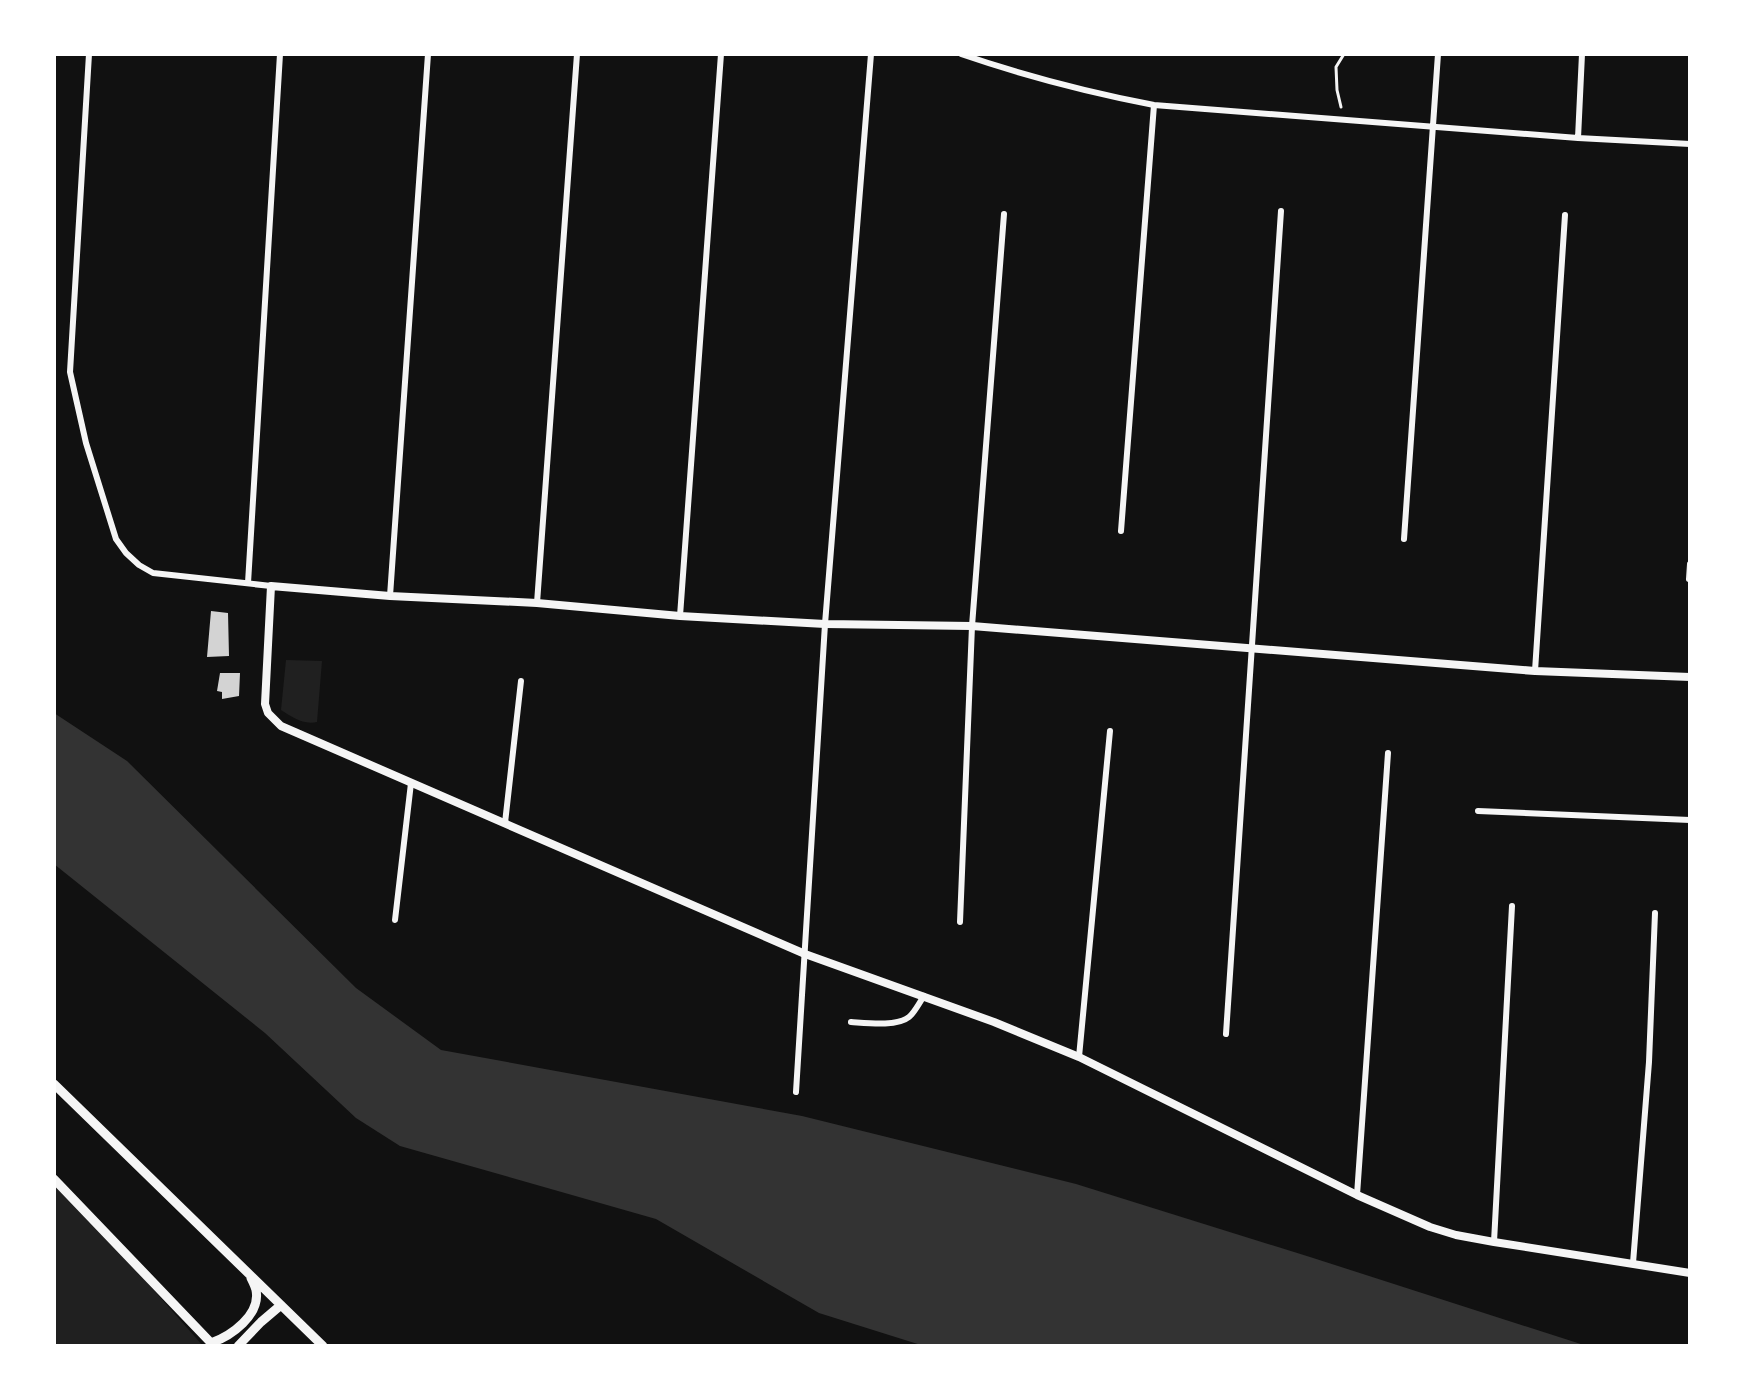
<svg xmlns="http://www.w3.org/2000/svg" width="1744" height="1400" viewBox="0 0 1744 1400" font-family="'Zilla Slab',serif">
  <rect width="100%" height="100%" fill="#111"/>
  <path fill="#202020" d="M286 660 322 661 317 722C303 725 292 717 281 710Z
    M54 1181 93 1221 203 1346H54Z"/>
  <path fill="#333" d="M54 713 127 761 356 988 441 1050 802 1116 1076 1184 1310 1257 1587 1346H924L819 1313 656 1219 400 1146 356 1118 265 1033 54 864Z"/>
  <path fill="#d3d3d3" d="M211 611 228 613 229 656 207 657Z
    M220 673H240L239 696 222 699V692L217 691Z"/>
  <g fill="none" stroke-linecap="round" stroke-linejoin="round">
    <path stroke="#f5f5f5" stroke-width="3" d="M1341 107 1337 90 1336 67 1344 54"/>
    <path stroke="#f5f5f5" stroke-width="6" d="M89 54 70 372 86 443 116 539 126 553 139 565 153 573 271 586
      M961 54C1025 76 1087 92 1154 105L1578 138 1690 144
      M1578 138 1582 54
      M1121 531 1154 105
      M1404 539 1438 54
      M1689 579 1690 564
      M248 583 280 54
      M390 596 428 54
      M537 603 577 54
      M680 616 721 54
      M1535 671 1565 215
      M1478 811 1690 820
      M505 823 521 681
      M395 920 411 783
      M960 922 972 626 1004 214
      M851 1022C866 1023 897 1027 909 1017 915 1012 919 1003 924 996
      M1226 1034 1281 211
      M1079 1057 1110 731
      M796 1092 825 624 871 54
      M1357 1195 1388 753
      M1494 1242 1512 906
      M1633 1263 1649 1062 1655 913"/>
    <path stroke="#f5f5f5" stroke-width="8" d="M1690 677 1535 671 972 626 825 624 680 616 537 603 390 596 271 586 265 704 268 713 281 726 805 954 994 1022 1079 1057 1357 1195 1430 1227 1456 1235 1494 1242 1690 1273"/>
    <path stroke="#f5f5f5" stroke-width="9" d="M54 1084 323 1346
      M54 1179 214 1346
      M211 1343C231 1336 261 1315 256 1290 255 1286 253 1282 251 1278
      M238 1346 261 1322 281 1305"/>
  </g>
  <rect width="1744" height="1400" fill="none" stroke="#ffffff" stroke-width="112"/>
</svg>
